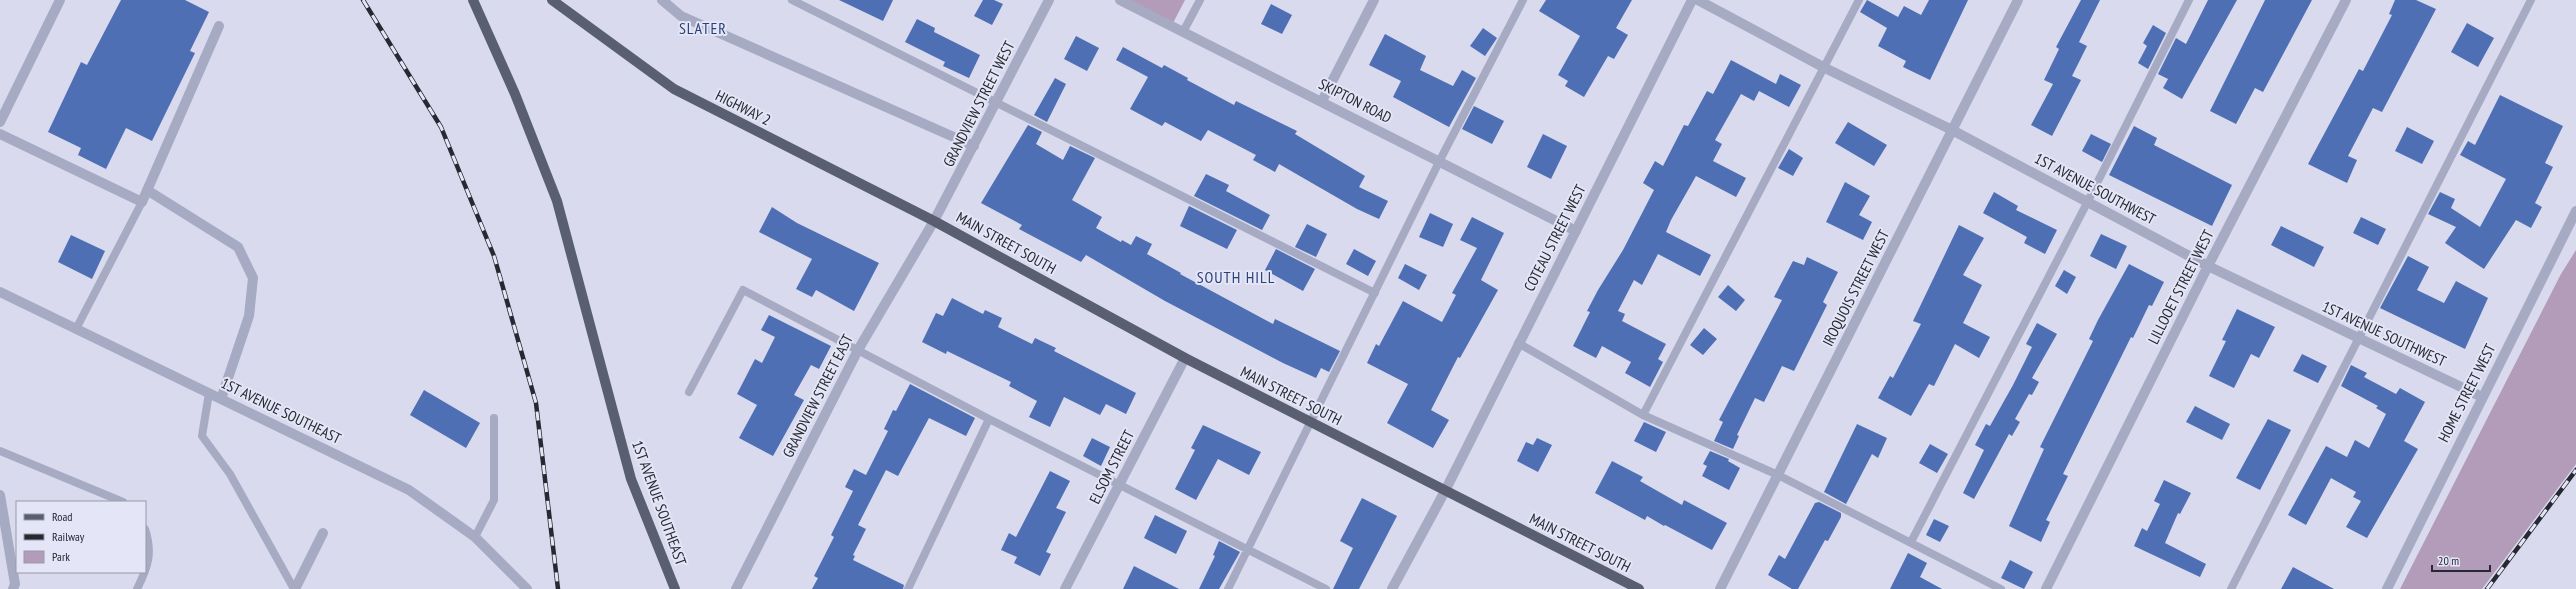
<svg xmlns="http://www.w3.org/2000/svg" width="2576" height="589" viewBox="0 0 2576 589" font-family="'PT Sans Narrow',sans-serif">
  <rect width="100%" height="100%" fill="#d9daed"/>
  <path fill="#b39bba" d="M1130 0H1185L1173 23Z
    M2576 250V464L2482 589H2400L2561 274Z"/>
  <path fill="#4f6fb5" d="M121 0H185L209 12 190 51 195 53 152 141 126 128 106 169 78 155 81 148 48 132 81 62 87 65Z
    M839 0H893L883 21Z
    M983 0H994L1003 4 992 25 974 16Z
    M1546 0H1632L1616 28 1628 35 1614 59 1608 56 1584 97 1565 86 1568 81 1558 75 1580 36 1539 11Z
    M1867 0 1898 17 1904 6 1921 15 1929 0H1968L1930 80 1903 67 1906 61 1878 46 1887 28 1860 12Z
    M2081 0H2100L2079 42 2087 46 2072 76 2081 80 2052 136 2031 125 2053 84 2044 80 2059 49 2056 47Z
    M2208 0H2237L2182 99 2163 88 2168 79 2158 74 2176 38 2186 44Z
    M2265 0H2312L2263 92 2255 88 2236 124 2210 111Z
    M2395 0H2416L2436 9 2382 112 2373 108 2348 156 2357 160 2347 183 2308 164 2359 69 2363 71 2392 15 2389 14Z
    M1271 4 1292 15 1282 34 1261 24Z
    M917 19 935 28 934 32 980 55 969 78 943 66 945 62 905 42Z
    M2467 23 2494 38 2478 67 2451 52Z
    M2153 25 2166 33 2148 69 2138 63 2147 46 2143 43Z
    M1483 28 1497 38 1485 56 1470 46Z
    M1385 34 1426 56 1420 70 1453 86 1462 70 1476 78 1449 127 1393 97 1401 81 1369 65Z
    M1076 36 1099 48 1087 71 1064 59Z
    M1123 47 1162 68 1164 65 1188 78 1187 80 1234 105 1236 101 1297 131 1295 134 1365 176 1359 187 1388 201 1379 219 1357 209 1279 164 1275 172 1253 160 1256 155 1208 130 1201 141 1165 122 1162 126 1130 109 1148 77 1116 60Z
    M1731 60 1776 84 1780 74 1801 85 1789 107 1759 91 1754 101 1741 94 1715 140 1722 144 1713 161 1746 178 1736 197 1696 176 1671 220 1666 232 1711 255 1700 276 1658 254 1642 285 1634 280 1618 311 1625 314 1622 321 1666 344 1658 359 1663 362 1650 387 1625 373 1631 362 1602 346 1596 358 1573 346 1590 312 1587 311 1598 290 1623 250 1654 190 1643 183 1655 161 1663 166 1684 125 1688 126 1707 91 1713 94Z
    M1055 78 1066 84 1047 122 1034 115Z
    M2500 95 2563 126 2545 163 2553 167 2535 203 2542 207 2531 228 2516 220 2484 269 2445 243 2456 227 2428 214 2440 192 2455 199 2451 208 2480 227 2506 179 2460 155 2468 141 2475 145Z
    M1474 106 1504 121 1492 144 1462 129Z
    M1848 122 1887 145 1874 166 1835 143Z
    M1028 125 1042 132 1036 144 1063 160 1070 146 1095 158 1072 200 1102 217 1096 228 1121 242 1122 240 1131 245 1136 236 1152 244 1147 254 1181 273 1180 274 1273 324 1275 319 1340 351 1329 372 1321 368 1316 378 1283 363 1165 301 1086 255 1081 262 1019 229 1022 225 981 203Z
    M2134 126 2157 138 2154 145 2232 185 2212 226 2109 175Z
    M2407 127 2434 141 2422 164 2395 151Z
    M1543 134 1567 146 1551 179 1527 167Z
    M2091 134 2111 144 2102 162 2082 151Z
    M1789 149 1803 158 1793 176 1778 168Z
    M1206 174 1229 185 1226 191 1270 215 1262 230 1194 196Z
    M1845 182 1870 196 1859 215 1872 222 1863 240 1826 222Z
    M1994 192 2018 206 2016 210 2057 230 2045 254 2024 243 2027 237 1983 213Z
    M1189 206 1237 230 1227 249 1180 226Z
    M772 207 797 223 879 263 854 311 816 290 812 297 796 289 812 259 759 232Z
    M1430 213 1453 224 1443 247 1419 237Z
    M1472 217 1504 233 1481 280 1498 290 1460 358 1458 357 1431 410 1449 420 1433 448 1387 423 1408 384 1367 363 1376 344 1379 346 1403 301 1442 322 1456 295 1452 293 1477 248 1460 240Z
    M2361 217 2386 229 2378 245 2353 233Z
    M1307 224 1327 234 1316 257 1295 247Z
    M1959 225 1984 238 1963 275 1982 285 1963 323 1990 337 1979 358 1955 344 1934 386 1929 384 1911 416 1878 398 1890 376 1893 378 1921 324 1913 321Z
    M2281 226 2324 247 2314 267 2271 245Z
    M2101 234 2127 246 2116 269 2090 256Z
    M71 235 105 251 92 279 58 262Z
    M1276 249 1315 269 1303 291 1265 270Z
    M1354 249 1376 261 1368 276 1346 264Z
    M2408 256 2429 267 2417 290 2444 303 2456 281 2488 298 2465 349 2380 308Z
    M1807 257 1838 272 1823 302 1827 305 1794 371 1782 366 1764 402 1755 398 1737 435 1739 436 1733 449 1714 441 1723 422 1719 420 1782 300 1774 297 1793 261 1804 265Z
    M1405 264 1427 275 1419 290 1398 278Z
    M2129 264 2164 282 2152 306 2149 305 2133 338 2131 337 2063 474 2068 476 2046 520 2050 522 2041 542 2009 526 2044 449 2040 447 2093 341 2089 339 2098 320Z
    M2064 270 2076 277 2067 294 2055 286Z
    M1728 285 1745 300 1736 311 1718 297Z
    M952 298 983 314 985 310 1002 318 998 327 1032 344 1035 338 1056 348 1054 351 1136 393 1126 414 1106 404 1100 415 1064 397 1050 427 1029 417 1037 401 1009 386 1011 382 947 351 946 354 922 342 936 313 943 316Z
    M2237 309 2275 327 2259 358 2251 354 2234 388 2209 376 2226 341 2222 340Z
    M769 315 831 346 819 369 811 365 794 395 804 400 773 456 739 438 757 405 737 394 755 359 762 363 775 337 761 330Z
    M2037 323 2057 334 2032 378 2039 382 2032 395 2029 394 2015 419 2020 422 2012 436 2009 434 1974 499 1963 493 1984 450 1975 445 1986 424 1990 426 2013 385 2032 347 2026 344Z
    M1704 328 1717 339 1703 355 1690 345Z
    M2302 354 2327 366 2318 383 2293 371Z
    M2351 365 2367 373 2364 377 2396 394 2400 388 2425 402 2404 441 2418 449 2367 538 2346 527 2361 501 2353 497 2356 492 2331 478 2306 525 2288 515 2326 446 2347 457 2355 440 2369 448 2386 414 2376 408 2378 406 2341 386Z
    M910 384 975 418 966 436 929 418 898 476 886 470 858 525 866 529 853 555 855 556 853 560 904 585 903 589H812L818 578 814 576 834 537 831 535 853 491 845 487 854 469 866 475 888 431 884 429 893 410 896 411Z
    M424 390 480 423 466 448 410 415Z
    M2195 406 2230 424 2222 440 2186 422Z
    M2268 419 2291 430 2260 490 2236 478Z
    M1644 422 1666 432 1656 452 1634 441Z
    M1857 424 1887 438 1878 458 1872 454 1846 504 1824 492Z
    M1203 425 1261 452 1249 475 1218 459 1196 500 1175 489 1195 450 1191 448Z
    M1092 438 1110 447 1101 466 1083 456Z
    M1537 438 1552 445 1538 472 1517 461 1526 442 1533 445Z
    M1930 444 1948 454 1937 473 1919 463Z
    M1710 451 1729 459 1728 461 1740 468 1729 490 1702 476 1707 466 1703 464Z
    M1612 461 1643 477 1640 481 1682 505 1684 500 1727 523 1712 550 1665 525 1664 526 1647 516 1645 520 1595 493Z
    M1050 471 1070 481 1056 508 1066 512 1046 552 1051 554 1040 576 1014 563 1017 557 1001 550 1009 533 1016 537Z
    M2164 480 2191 493 2180 514 2178 513 2165 543 2206 564 2200 577 2134 546 2142 528 2147 531 2160 504 2154 501Z
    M1362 498 1397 516 1359 589H1333L1353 548 1340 541Z
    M1819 502 1841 513V517L1828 541 1825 540 1798 589H1792L1768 575 1779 555 1785 559 1815 503Z
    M1155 515 1187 531 1176 554 1144 538Z
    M1934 519 1949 526 1940 542 1926 535Z
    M1219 541 1240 552 1219 589H1199L1215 556 1213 555Z
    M1908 553 1927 563 1920 577 1942 589H1890Z
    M2010 560 2033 572 2024 589 2001 578Z
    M1134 566 1179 589H1123Z
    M2293 567 2334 589H2281Z"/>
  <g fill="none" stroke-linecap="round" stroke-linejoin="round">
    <path stroke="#a7aac3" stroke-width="8" d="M792 0 1375 293
      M1183 32 1200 0
      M76 329 142 202
      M1518 343 1643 415 1778 475 2001 589
      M689 392 743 290 989 419 1326 589
      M209 393 202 436 230 474 294 589
      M1643 415 1859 0
      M0 451 123 502
      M475 537 494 500V418
      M1911 542 2088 201 2189 0
      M137 589C148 567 153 553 145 529
      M908 589 989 419
      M1228 589 1440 160 1523 0
      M2231 589 2531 0"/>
    <path stroke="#a7aac3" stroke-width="10" d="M662 0 681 16 974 146
      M1120 0 1576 231
      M1698 0 1825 68 1952 130 2208 266 2482 397
      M1322 101 1374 0
      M0 122 60 0
      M0 134 142 202 219 26
      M147 190 238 247 253 278 249 316 221 399
      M0 292 409 490 475 537 527 589
      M0 495 15 584 13 589
      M295 589 323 533
      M736 589 858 350 934 221 1049 0
      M1065 589 1185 358
      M1720 589 2018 0
      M2387 589 2576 211"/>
    <path stroke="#a7aac3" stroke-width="10" d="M1392 589 1445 491 1692 0
      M2046 589 2208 266 2346 0"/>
    <path stroke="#595e71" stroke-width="10" d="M473 0 515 94 557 201 631 479 675 589
      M552 0 674 89 934 221 1185 358 1639 589"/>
    <g stroke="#262931" stroke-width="4.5">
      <path id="rail" d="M363 0 441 127 494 256 536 403 558 589
        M2487 589 2576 470"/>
    </g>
    <use href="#rail" stroke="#e4e5f6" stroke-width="3" stroke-dasharray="9" stroke-linecap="butt"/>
  </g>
  <g text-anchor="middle" stroke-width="4" stroke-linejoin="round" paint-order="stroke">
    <g font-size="15" fill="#262931" stroke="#e4e5f6">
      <text transform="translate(1355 101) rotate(27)" y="5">SKIPTON ROAD</text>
      <text transform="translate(979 104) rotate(-63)" y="5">GRANDVIEW STREET WEST</text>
      <text transform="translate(743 108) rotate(27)" y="5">HIGHWAY 2</text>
      <text transform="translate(2095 189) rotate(28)" y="5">1ST AVENUE SOUTHWEST</text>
      <text transform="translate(1555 238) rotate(-63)" y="5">COTEAU STREET WEST</text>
      <text transform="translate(1006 243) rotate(29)" y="5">MAIN STREET SOUTH</text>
      <text transform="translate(2181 287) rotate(-63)" y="5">LILLOOET STREET WEST</text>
      <text transform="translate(1856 288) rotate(-63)" y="5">IROQUOIS STREET WEST</text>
      <text transform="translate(2384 334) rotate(25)" y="5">1ST AVENUE SOUTHWEST</text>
      <text transform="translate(2467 393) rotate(-63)" y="5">HOME STREET WEST</text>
      <text transform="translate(818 396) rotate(-63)" y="5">GRANDVIEW STREET EAST</text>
      <text transform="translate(1291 396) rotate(27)" y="5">MAIN STREET SOUTH</text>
      <text transform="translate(281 411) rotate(26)" y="5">1ST AVENUE SOUTHEAST</text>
      <text transform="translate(1112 467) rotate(-63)" y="5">ELSOM STREET</text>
      <text transform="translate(659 503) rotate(70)" y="5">1ST AVENUE SOUTHEAST</text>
      <text transform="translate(1580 543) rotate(27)" y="5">MAIN STREET SOUTH</text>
    </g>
    <g font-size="16" letter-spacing="1" fill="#2a4275" stroke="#e4e5f6">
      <text x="703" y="34">SLATER</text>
      <text x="1236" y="283">SOUTH HILL</text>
    </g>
  </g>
  <rect x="16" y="501" width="130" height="72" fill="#e4e5f6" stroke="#989aa7"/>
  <rect x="24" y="514" width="20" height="6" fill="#595e71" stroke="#989aa7"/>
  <text x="52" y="521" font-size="12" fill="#262931">Road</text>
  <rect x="24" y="534" width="20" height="6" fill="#262931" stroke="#989aa7"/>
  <text x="52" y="541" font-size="12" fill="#262931">Railway</text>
  <rect x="24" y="551" width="20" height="12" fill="#b39bba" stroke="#989aa7"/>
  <text x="52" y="561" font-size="12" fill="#262931">Park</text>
  <path d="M2432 565v6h58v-6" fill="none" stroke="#262931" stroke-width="2"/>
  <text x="2438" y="565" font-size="12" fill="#262931" stroke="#e4e5f6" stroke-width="3" paint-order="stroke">20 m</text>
</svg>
